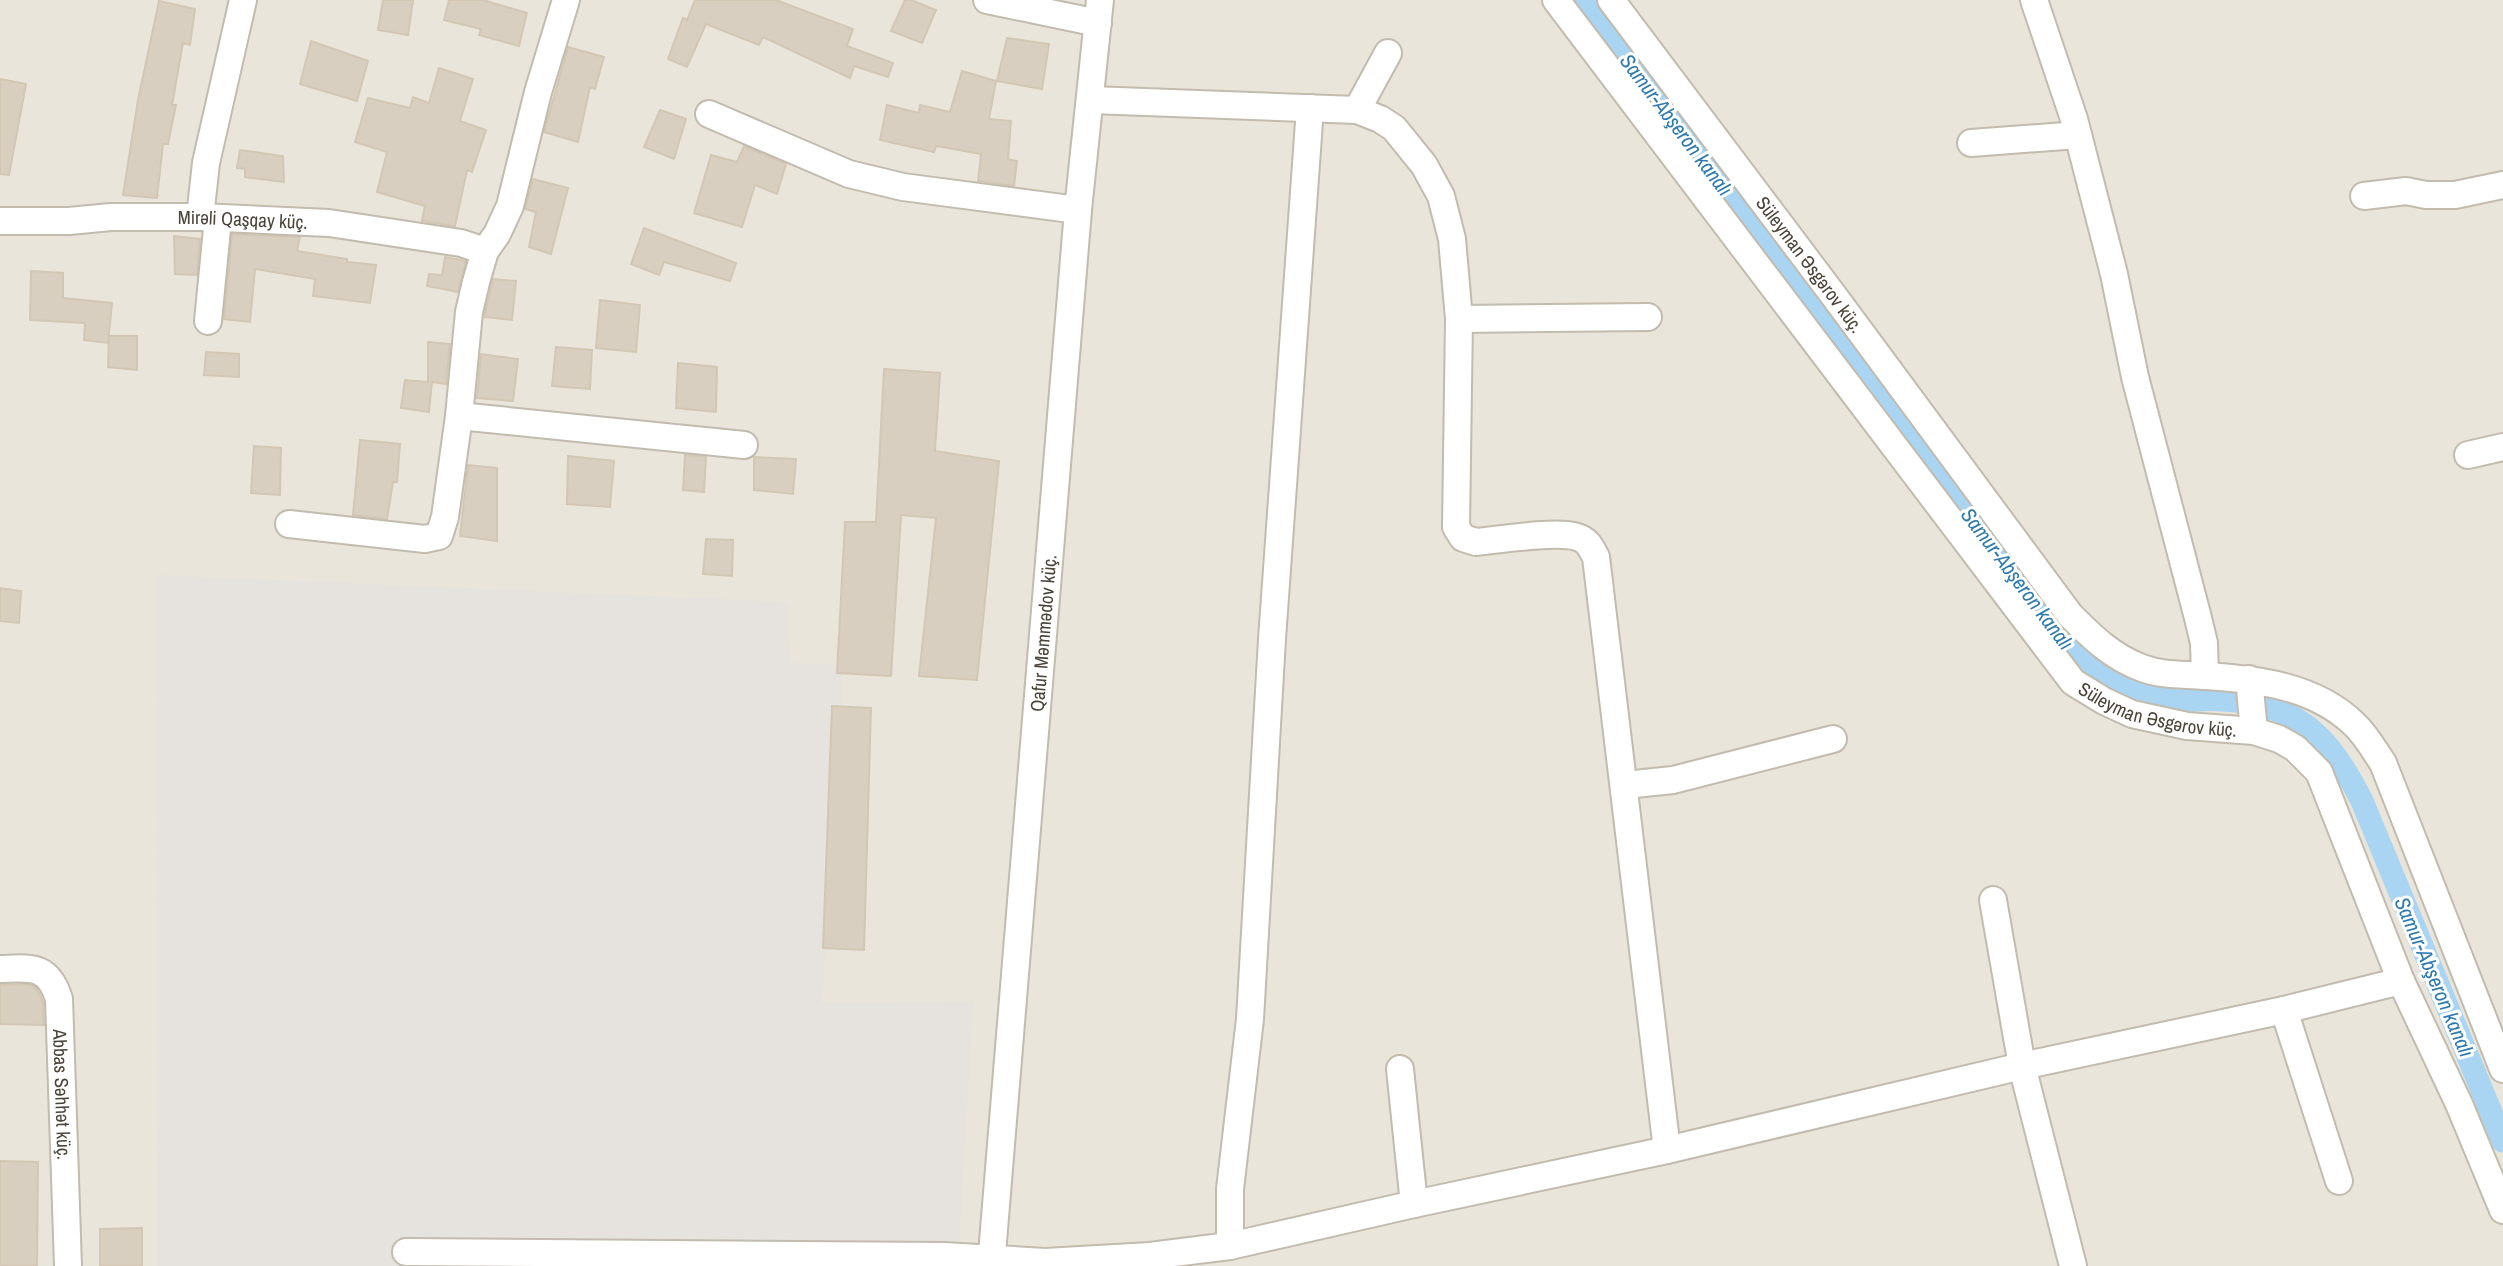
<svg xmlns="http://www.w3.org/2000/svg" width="2503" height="1266" viewBox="0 0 2503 1266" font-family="'Archivo Narrow',sans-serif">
  <rect width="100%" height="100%" fill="#f6f3ec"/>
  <path fill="#eae5da" d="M0 0H2503V1266H0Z"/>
  <path fill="#e6e2dd" d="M156 575 788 602 789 663 843 665 822 1003 973 1001 959 1244 945 1243 961 1266H157Z"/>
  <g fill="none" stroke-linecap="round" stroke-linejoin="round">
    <path stroke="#a9d4f2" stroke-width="23" d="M1583 0 2073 654C2097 671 2120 687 2148 696 2173 704 2197 698 2223 700 2299 704 2329 736 2362 801L2503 1141"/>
  </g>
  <path fill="#d8cfc1" stroke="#d3c7b4" stroke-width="2" d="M383 0H413L408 35 378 30Z
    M449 0H483L527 13 519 46 479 35 481 29 444 20Z
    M695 0H776L853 29 847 46 893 63 888 77 854 66 850 78 763 37 759 45 706 24 687 67 668 59 683 18 687 20Z
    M905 0H911L936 10 922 43 891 31Z
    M159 1 195 9 190 45 183 43 172 105H176L168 144H163L157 198 123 195 138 100Z
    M1007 38 1049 44 1042 89 997 81Z
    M311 41 368 61 357 101 300 84Z
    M568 47 604 57 595 89 590 87 578 142 544 132Z
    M439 68 473 79 460 121 486 130 472 172 467 170 455 226 422 221 425 206 377 192 387 152 355 142 368 98 410 108 413 97 429 103Z
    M962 71 996 81 989 119 1011 121 1008 159 1017 161 1014 186 978 181 981 154 936 146 934 152 880 140 887 105 919 113 920 105 950 112Z
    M0 79 26 84 9 175 0 174Z
    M660 110 686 119 674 159 644 147Z
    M744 146 786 164 777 194 755 185 742 227 694 213 711 155 737 162Z
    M240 150 283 156 284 182 245 177V169L237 168Z
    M533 179 568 188 551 254 529 247 536 212 525 209Z
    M644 228 736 263 730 281 664 262 659 275 631 264Z
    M232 234 300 237 297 251 347 259V262L376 265 370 303 313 296 315 279 255 269 250 322 224 319Z
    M174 236 200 239 197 275 175 274Z
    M445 257 466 261 458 292 427 286 429 274 442 275Z
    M31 271 63 273V298L112 303 108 343 84 340 85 323 30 320Z
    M493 279 516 281 512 320 484 317Z
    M600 300 640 305 636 352 596 348Z
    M109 336H137V370L108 367Z
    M428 342 450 344 446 384 432 382 429 412 401 408 405 380 428 382Z
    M556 347 592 350 590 389 552 386Z
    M206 352 239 354V377L204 375Z
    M481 354 518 359 513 401 477 398Z
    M678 363 717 367 716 412 676 408Z
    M884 369 940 373 935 451 999 461 977 680 919 676 936 518 901 515 891 676 837 673 845 522H876Z
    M360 440 400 444 397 482H393L387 519 353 515Z
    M254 446 281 448 280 495 251 493Z
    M685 455 706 457 704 492 683 490Z
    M568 456 614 461 610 507 567 504Z
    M754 457 796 459 793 494 754 490Z
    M468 465 497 468V541L460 536Z
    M706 539 733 540 732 576 703 574Z
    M0 588 21 591 19 623 0 621Z
    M832 706 871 708 864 950 823 948Z
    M27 984 35 987 40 995 43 1002 44 1025 0 1024V985Z
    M0 1161 38 1162 37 1266H0Z
    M142 1228V1266H100V1229Z"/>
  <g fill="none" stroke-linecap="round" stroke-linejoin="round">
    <g stroke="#c2bbae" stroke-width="30">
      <g id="minor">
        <path d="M987 0 1098 23"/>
        <path id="s1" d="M1556 0 2073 682 2104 701 2132 714 2187 726 2254 731 2279 739 2295 748 2319 772 2401 981 2459 1104 2503 1210"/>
        <path id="s2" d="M1611 0 1834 296 2070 615C2092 637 2112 657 2142 668 2163 676 2184 674 2205 676 2257 679 2315 686 2354 724 2366 735 2374 750 2383 763L2503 1069"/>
        <path d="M2034 0 2074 119 2114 274 2135 377 2198 618 2204 643 2205 676"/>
        <path d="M1091 100 1357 110 1380 119 1394 128 1424 165 1441 196 1452 239 1459 319 1456 527 1463 538 1476 542C1499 540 1557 530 1577 537 1588 540 1591 548 1596 557L1667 1150"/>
        <path d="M1357 110 1388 53"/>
        <path d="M709 114 849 174 903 187 1078 210"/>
        <path d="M1971 143 2078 135"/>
        <path d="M2364 196 2406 191 2426 195H2455L2503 185"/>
        <path d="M200 217 206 163 243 0"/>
        <path id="s3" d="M0 221H69L111 217H200L329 223 461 243 485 251"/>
        <path d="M1459 319 1648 317"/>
        <path d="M208 321 218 219"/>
        <path d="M459 416 744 445"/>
        <path d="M2468 455 2503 447"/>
        <path d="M289 524 425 539 439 536 445 517 459 416 469 312 476 282 485 251 497 234 510 206 538 92 566 0"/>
        <path d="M2249 679 2254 731"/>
        <path d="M1625 785 1673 780 1833 739"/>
        <path d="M1993 900 2022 1066 2073 1266"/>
        <path id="s4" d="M0 969C31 968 48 964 59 999L68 1266"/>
        <path d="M2284 1010 2339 1181"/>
        <path d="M1400 1069 1414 1204"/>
        <path d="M1230 1246V1189L1250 1019 1272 639 1310 108"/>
        <path d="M406 1252 944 1256 1045 1262 1150 1256 1230 1246 1414 1204 1667 1150 2022 1066 2284 1010 2401 981"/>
        <path id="s5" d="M991 1266 1078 210 1100 0"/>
      </g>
    </g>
    <use href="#minor" stroke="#fff" stroke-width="26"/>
  </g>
  <g text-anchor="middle" stroke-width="6" stroke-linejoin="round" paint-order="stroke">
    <g font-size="19" fill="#4b4439" stroke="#fff">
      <text dy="7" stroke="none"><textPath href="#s3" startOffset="243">Mirəli Qaşqay küç.</textPath></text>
      <text dy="7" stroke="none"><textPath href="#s2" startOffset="331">Süleyman Əsgərov küç.</textPath></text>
      <text dy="7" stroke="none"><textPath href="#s5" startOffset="635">Qafur Məmmədov küç.</textPath></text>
      <text dy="7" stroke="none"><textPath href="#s1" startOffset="947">Süleyman Əsgərov küç.</textPath></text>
      <text dy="7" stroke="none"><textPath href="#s4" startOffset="170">Abbas Səhhət küç.</textPath></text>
    </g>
    <g font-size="21" font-style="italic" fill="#2e7ab2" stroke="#fff">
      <text transform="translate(1676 125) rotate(53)" y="7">Samur-Abşeron kanalı</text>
      <text transform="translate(2017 579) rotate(53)" y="7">Samur-Abşeron kanalı</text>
      <text transform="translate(2434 977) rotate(67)" y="7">Samur-Abşeron kanalı</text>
    </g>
  </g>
</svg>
